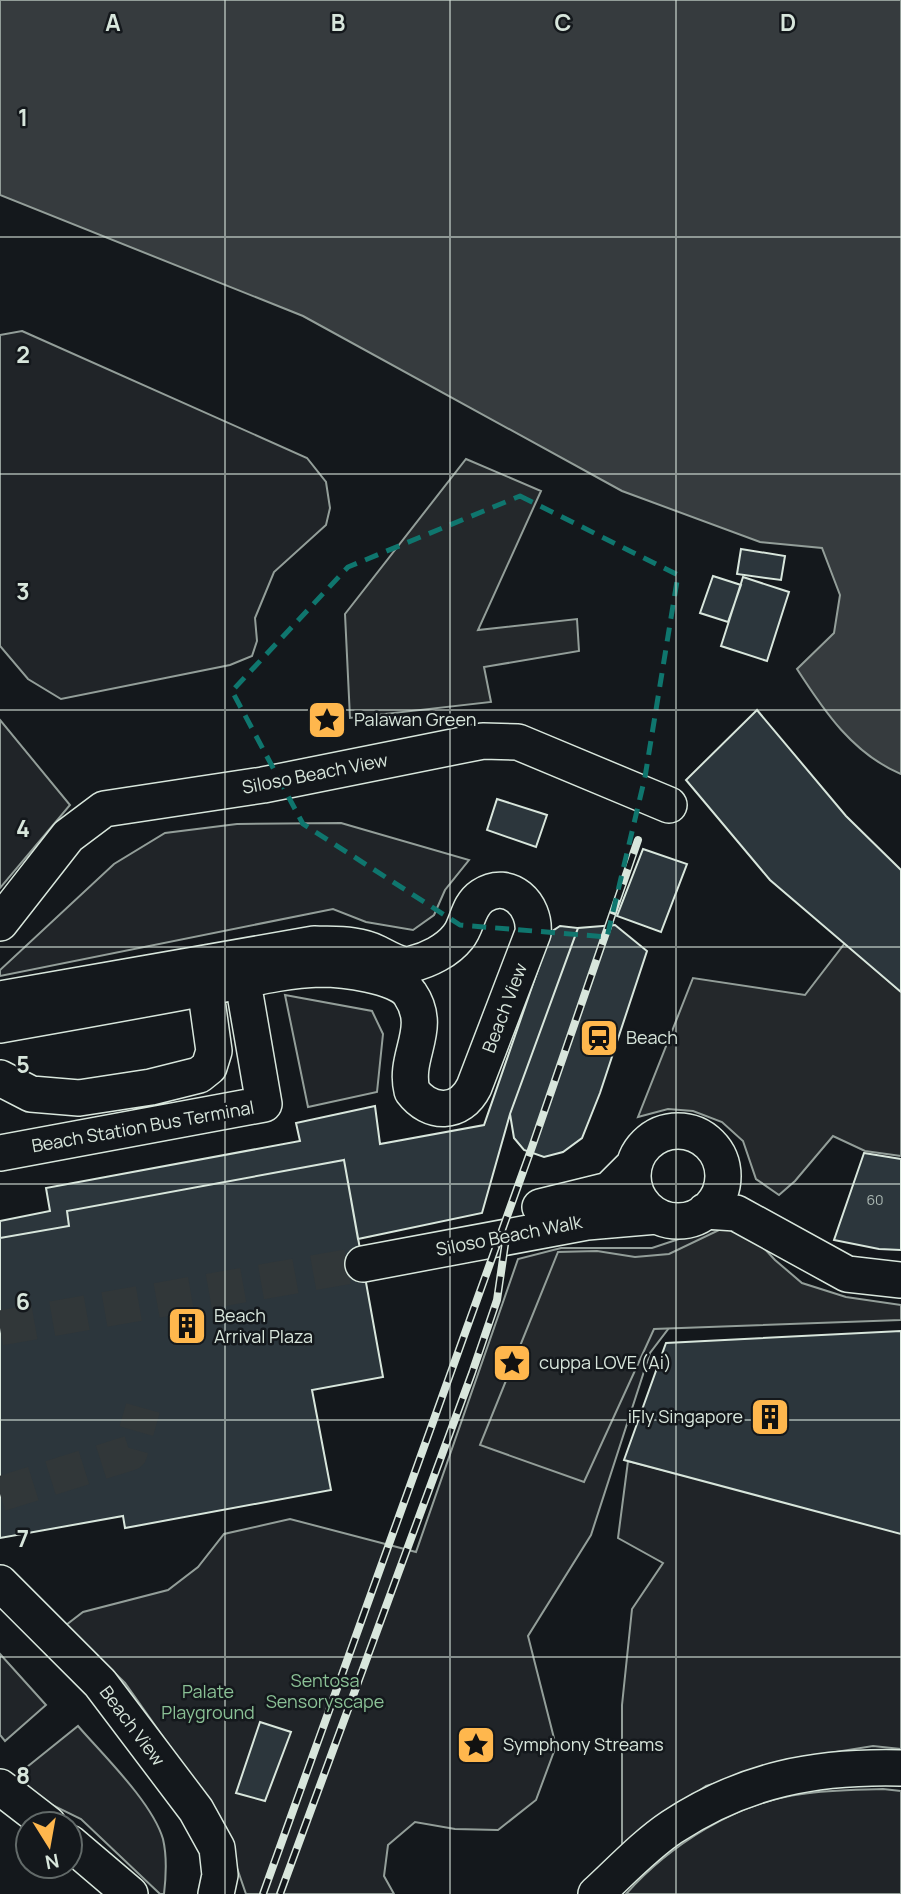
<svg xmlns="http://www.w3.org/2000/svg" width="901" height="1894" viewBox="0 0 901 1894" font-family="Manrope,sans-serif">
  <rect width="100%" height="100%" fill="#14181c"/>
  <path fill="#202428" stroke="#939e99" stroke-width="2" d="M22 331 307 458 326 482 330 508 326 525 274 572 255 618 257 641 252 656 230 665 61 699 28 679 0 646V335Z
    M0 720 70 805 0 888Z
    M341 823 469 860 445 890 434 915 413 930 366 922 333 909 0 976V970L114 864 165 833 237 824Z
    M285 995 372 1011 383 1034 377 1092 308 1107Z
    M721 1225 745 1228 650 1353 591 1535 528 1636 556 1746 536 1800 498 1830 455 1829 415 1822 388 1845 384 1876 394 1894H246L219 1816 125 1683 66 1625 83 1612 168 1590 198 1567 224 1534 290 1519 416 1552 518 1259 561 1248H652Z
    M628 1461 901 1531V1749L873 1746 811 1756 706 1786 622 1846V1705L632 1609 663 1563 618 1538Z
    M0 1654 46 1705 5 1741 0 1735Z
    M78 1726C103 1755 152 1802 163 1839 167 1856 166 1877 164 1894H160L81 1819 42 1800 17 1775Z
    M883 1789 901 1791V1894H626C670 1845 735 1803 802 1794 828 1790 856 1790 883 1789Z"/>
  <path fill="#24282b" stroke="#939e99" stroke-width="2" d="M466 459 541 491 478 630 577 619 579 651 484 667 491 702 350 718 345 614Z
    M845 943 901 992V1156L865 1151 833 1136 795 1181 779 1195 756 1179 743 1141 722 1122 693 1111 668 1109 638 1117 693 978 805 995Z
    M721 1229 750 1233 775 1260 802 1283 846 1297 901 1305V1320L654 1329 584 1482 480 1445 558 1252 597 1251 635 1257 669 1254Z"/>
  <path fill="#363b3e" stroke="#939e99" stroke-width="2" d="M0 0H901V774C853 754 824 711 797 669L834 633 840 595 822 548 760 542 622 491 303 316 0 195Z"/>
  <path fill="#2c363c" stroke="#d8e6dc" stroke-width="2" d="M741 549 785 556 781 580 737 574Z
    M713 576 741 585 728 622 700 613Z
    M743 577 789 592 767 661 721 646Z
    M757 710 846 816 901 870V992L770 880 686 780Z
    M497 799 547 815 536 847 487 830Z
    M643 849 687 864 661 932 617 916Z
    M615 925 647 951 600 1093 582 1138 563 1152 544 1157 524 1150 514 1138 510 1114 578 928Z
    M560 926 578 928 510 1114 482 1213 358 1239 344 1160 67 1211 69 1226 0 1238V1221L50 1211 46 1188 300 1141 296 1123 375 1106 380 1144 484 1125 551 932Z
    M864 1153 901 1159V1250L879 1249 834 1240Z
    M344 1160 383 1377 312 1390 331 1490 125 1528 123 1516 0 1538V1238L69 1226 67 1211Z
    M901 1331V1534L624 1460 666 1343Z
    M260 1722 291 1732 265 1801 236 1793Z"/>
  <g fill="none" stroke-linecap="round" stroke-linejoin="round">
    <path stroke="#313739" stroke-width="35" stroke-dasharray="35 18" stroke-linecap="butt" d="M0 1328 363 1264
      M0 1494 130 1453 143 1408"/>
    <g stroke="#d8e6dc" stroke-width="38">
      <path id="minor" d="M0 923 68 836 104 809 263 785 483 741 518 742 669 805
        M0 999 314 944C335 945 358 943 377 953 387 958 401 967 412 964 428 960 447 951 458 937 468 925 467 906 482 896 509 878 536 905 533 933L474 1087C460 1115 430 1115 412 1091 403 1055 434 1029 410 994 398 975 341 969 320 969 281 970 242 981 204 988 136 1001 68 1013 0 1025
        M0 1078 31 1094 79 1098 151 1087 199 1075 209 1067 214 1051 202 965
        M633 1176a45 45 0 1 1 90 0a45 45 0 1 1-90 0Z
        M0 1153 264 1104 239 959
        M540 1207 609 1190 633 1166
        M705 1211 736 1213 847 1274 901 1280
        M363 1264 587 1222 657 1216
        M0 1583 100 1683 196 1810 217 1848 220 1875 216 1894
        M0 1787 48 1824
        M70 1843 130 1894
        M596 1894C620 1872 645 1845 672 1827 745 1779 816 1766 901 1768"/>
    </g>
    <use href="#minor" stroke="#14181c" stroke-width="35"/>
    <g stroke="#d8e6dc" stroke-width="8">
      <path id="rail" d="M263 1894 532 1147 638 840
        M280 1894 472 1373 497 1300 506 1238"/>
    </g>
    <use href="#rail" stroke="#14181c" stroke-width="5" stroke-dasharray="16" stroke-linecap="butt"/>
  </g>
  <path fill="none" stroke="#0f766e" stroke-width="5" stroke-dasharray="14 9" stroke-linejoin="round" d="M520 496 678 575 645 777 607 937 460 925 303 824 232 691 348 567Z"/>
  <path fill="none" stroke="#d8e6dc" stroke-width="2" stroke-opacity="0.55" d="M225 0V1894M450 0V1894M676 0V1894M0 237H901M0 474H901M0 710H901M0 947H901M0 1184H901M0 1420H901M0 1657H901"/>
  <defs>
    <g id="sight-square" transform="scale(2.0125)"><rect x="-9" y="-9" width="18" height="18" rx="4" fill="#ffb74d" stroke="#14181c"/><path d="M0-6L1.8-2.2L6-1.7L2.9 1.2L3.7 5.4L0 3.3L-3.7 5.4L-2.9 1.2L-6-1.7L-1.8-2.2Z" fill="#111"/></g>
    <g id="station-square" transform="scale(2.0125)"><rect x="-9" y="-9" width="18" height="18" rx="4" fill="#ffb74d" stroke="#14181c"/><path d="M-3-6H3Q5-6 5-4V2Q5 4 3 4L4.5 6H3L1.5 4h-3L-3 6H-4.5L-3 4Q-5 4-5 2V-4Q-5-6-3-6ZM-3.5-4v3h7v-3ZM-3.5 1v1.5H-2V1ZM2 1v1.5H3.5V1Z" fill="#111"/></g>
    <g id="building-square" transform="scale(2.0125)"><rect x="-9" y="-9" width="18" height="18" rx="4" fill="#ffb74d" stroke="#14181c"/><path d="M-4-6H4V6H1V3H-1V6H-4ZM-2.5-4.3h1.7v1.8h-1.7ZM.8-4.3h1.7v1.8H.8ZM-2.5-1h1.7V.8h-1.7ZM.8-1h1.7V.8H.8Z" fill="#111"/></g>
  </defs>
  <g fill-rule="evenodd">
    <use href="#sight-square" x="327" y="720"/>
    <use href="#station-square" x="599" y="1038"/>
    <use href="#building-square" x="187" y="1326"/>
    <use href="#sight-square" x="512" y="1363"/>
    <use href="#building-square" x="770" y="1417"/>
    <use href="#sight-square" x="476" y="1745"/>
  </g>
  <g text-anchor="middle" stroke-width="5" stroke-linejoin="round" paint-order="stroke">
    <g font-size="14" fill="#adbab4">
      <text x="875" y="1205">60</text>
    </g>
    <g font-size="18" fill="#d8e6dc" stroke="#14181c" text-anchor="start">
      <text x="354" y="726">Palawan Green</text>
      <text x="626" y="1044">Beach</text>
      <text x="214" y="1322">Beach<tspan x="214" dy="21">Arrival Plaza</tspan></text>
      <text x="539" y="1369">cuppa LOVE (Ai)</text>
      <text x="743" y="1423" text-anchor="end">iFly Singapore</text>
      <text x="503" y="1751">Symphony Streams</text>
    </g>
    <g font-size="18" fill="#d8e6dc" stroke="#14181c">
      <text transform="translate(315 774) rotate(-11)" y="6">Siloso Beach View</text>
      <text transform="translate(505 1008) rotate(-69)" y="6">Beach View</text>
      <text transform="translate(143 1127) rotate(-10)" y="6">Beach Station Bus Terminal</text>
      <text transform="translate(509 1236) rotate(-11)" y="6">Siloso Beach Walk</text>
      <text transform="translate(132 1726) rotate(53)" y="6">Beach View</text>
    </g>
    <g font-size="18" fill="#8ac095" stroke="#14181c">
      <text x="325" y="1687">Sentosa<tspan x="325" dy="21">Sensoryscape</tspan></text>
      <text x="208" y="1698">Palate<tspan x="208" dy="21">Playground</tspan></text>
    </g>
  </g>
  <g font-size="23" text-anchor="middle" font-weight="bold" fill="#d8e6dc" stroke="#14181c" stroke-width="5" stroke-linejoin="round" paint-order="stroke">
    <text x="113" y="31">A</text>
    <text x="338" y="31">B</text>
    <text x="563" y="31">C</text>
    <text x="788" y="31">D</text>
    <text x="23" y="126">1</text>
    <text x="23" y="363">2</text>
    <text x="23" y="600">3</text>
    <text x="23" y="837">4</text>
    <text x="23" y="1073">5</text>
    <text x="23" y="1310">6</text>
    <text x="23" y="1547">7</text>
    <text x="23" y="1784">8</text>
  </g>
  <g transform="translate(49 1845) rotate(169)"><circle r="33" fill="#14181c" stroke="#626a69" stroke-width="2"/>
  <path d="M0-5L12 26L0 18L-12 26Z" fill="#ffb74d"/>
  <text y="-10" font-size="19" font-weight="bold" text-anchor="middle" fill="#d8e6dc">N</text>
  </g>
</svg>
